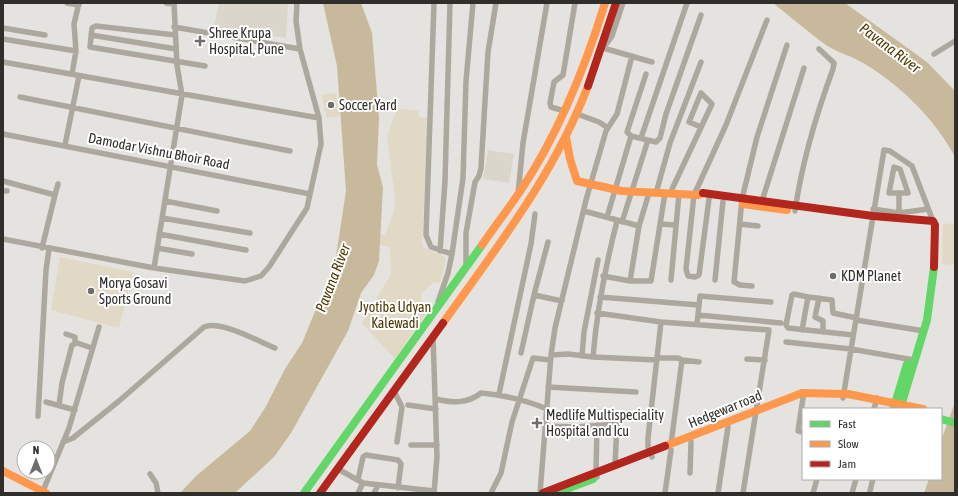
<svg xmlns="http://www.w3.org/2000/svg" width="958" height="496" viewBox="0 0 958 496" font-family="'Asap Condensed',sans-serif">
  <rect width="100%" height="100%" fill="#e5e3df"/>
  <path fill="#dbd6cc" d="M219 3H288L286 38 214 27Z
    M488 150 514 154 509 183 483 179Z"/>
  <path fill="#e2d8c6" d="M336 93 340 116 327 118 321 95Z
    M397 108 419 111V117H428L422 244 424 248 444 256 446 260 440 283 434 282 421 294 422 308 426 313 395 359 362 323 391 274 390 247 380 245V235H385L394 211 395 199 387 137Z
    M955 223V265L942 264 943 224Z
    M60 257 133 272 119 328 51 310Z"/>
  <path fill="#c8b99c" d="M323 3H361L372 33 379 118 377 165 383 187 379 261 374 275 361 293 348 331 291 433 274 457 235 493H180L196 476 250 431 265 408 285 369 302 343 335 263 346 191 337 66Z
    M773 3H845L927 62 955 91V157C935 119 901 86 865 64 852 56 838 53 826 45 808 32 791 17 773 3Z
    M955 402V493H924L929 479H941V441Z"/>
  <g fill="none" stroke-linecap="round" stroke-linejoin="round">
    <path stroke="#ada89e" stroke-width="5.5" d="M67 3 79 5
      M166 3 174 4
      M434 3 426 235 431 247 452 254 448 273 438 302
      M623 3 612 36 603 48 652 62
      M174 27 300 49
      M3 28 45 35
      M91 35 176 49
      M175 35 96 26 92 28 90 47 205 66
      M3 39 76 51
      M934 54 955 41
      M3 62 319 118
      M72 74 76 51 74 24 79 3
      M646 74 627 132 631 136 656 142 660 138 666 114 701 15
      M20 97 290 151
      M564 111 551 107 550 103 554 82 563 75 575 3
      M577 114 599 122 608 128
      M3 134 310 194
      M641 138 687 3
      M65 145 79 76
      M894 167 900 169 908 193H889Z
      M3 181 55 195 42 248
      M3 191H7
      M656 193 670 143 701 62
      M518 194 523 143 547 3
      M670 194 673 187 712 104 701 93 689 122 701 127
      M899 194V216
      M55 195 58 184
      M709 199 699 275 695 277 688 276 686 269 694 195 726 125 767 20
      M165 201 217 211
      M762 201 804 68
      M873 209 899 213 928 209
      M584 211 639 226
      M795 211C802 162 816 115 833 69L834 63 819 49
      M607 217 631 136
      M162 218 250 233
      M622 222 648 140
      M660 224 676 225
      M740 224 758 226
      M159 234 246 250
      M3 239 154 268 245 281 261 276 269 267 307 208 321 144 319 118 300 49 296 21 297 3
      M548 242 534 295 562 301
      M157 248 192 254
      M440 251 445 181 450 3
      M452 254 463 178 466 81 473 3
      M466 266V233L475 182 479 176 481 168 488 52 496 3
      M154 268 182 95 177 65 174 3
      M603 276 630 281H651L665 193
      M671 280 679 194
      M715 280 723 201
      M630 281 639 226 649 193
      M752 286 740 285 734 282 742 199 757 137 787 45
      M600 297 699 305
      M808 297 794 294 792 295 786 325 788 328 853 335
      M819 298 815 317 823 321V332
      M597 313 661 322 769 330 743 493
      M698 315 781 323
      M856 320 924 331
      M697 324 700 296 771 302
      M802 330 808 297 832 300 833 313 857 318
      M66 334 75 337V343
      M433 336 437 457 434 493
      M786 342 851 349 914 360
      M521 353 534 295
      M551 355 568 354 593 357 657 360
      M582 356 584 332 598 260
      M593 357C597 308 605 268 617 221
      M657 358H678L682 360 671 444
      M747 359 765 360
      M682 360 699 362
      M548 387 636 392
      M394 391 402 407 397 442
      M499 394 531 244 535 214
      M843 398 884 150 890 151 912 166 933 221
      M436 399C452 403 467 404 481 393 503 395 526 400 547 409
      M46 402 75 410
      M59 405 62 383 72 345 77 343 92 348
      M408 405 436 409
      M874 409 877 398
      M38 416 46 270 49 249
      M545 426 576 427 617 424 615 465
      M803 432 798 431 803 398
      M63 442 73 438 119 401 204 327C220 320 258 341 275 348
      M411 445H437
      M652 457 648 447V438L661 322
      M338 469 363 483 434 491
      M690 473 691 442
      M150 474 156 483 158 493
      M597 477 596 472 597 425
      M358 480 363 457 366 455 398 460 401 464 398 488
      M43 491 69 428 99 327
      M870 491 873 479
      M358 493 363 483
      M374 493 378 485
      M491 493 501 473 512 422 533 358 550 360
      M540 493 551 355 555 328 586 200 606 131 617 114 632 56
      M665 493 671 450
      M718 493 728 427
      M813 493 817 479
      M852 493 856 479"/>
    <path stroke="#63d668" stroke-width="8" d="M894 407 907 364
      M900 409 927 320 934 267
      M941 419 955 423
      M304 493 482 245
      M556 493 593 479"/>
    <path stroke="#ff974d" stroke-width="8" d="M566 137 570 159 577 181 622 191 698 195 703 193
      M743 204 787 210
      M482 245C495 226 509 208 521 190 559 133 585 68 605 3
      M443 323C497 247 554 175 588 86
      M665 446 802 393 848 394 923 409
      M3 471 46 493"/>
    <path stroke="#b3261e" stroke-width="8" d="M588 86 616 3
      M703 193 873 216 933 221 935 225 934 267
      M320 493 443 323
      M543 493 665 446"/>
  </g>
  <g fill="#6f6d6a" stroke="#fff" stroke-width="1.5">
    <path d="M198 35h4v4h4v4h-4v4h-4v-4h-4v-4h4z"/>
    <circle cx="331" cy="105" r="4"/>
    <circle cx="833" cy="276" r="4"/>
    <circle cx="91" cy="291" r="4"/>
    <path d="M535 417h4v4h4v4h-4v4h-4v-4h-4v-4h4z"/>
  </g>
  <g text-anchor="middle" stroke-width="4" stroke-linejoin="round" paint-order="stroke">
    <g font-size="14" fill="#302e2b" stroke="#fff" text-anchor="start">
      <text x="209" y="38">Shree Krupa<tspan x="209" dy="16">Hospital, Pune</tspan></text>
      <text x="339" y="110">Soccer Yard</text>
      <text x="841" y="281">KDM Planet</text>
      <text x="99" y="288">Morya Gosavi<tspan x="99" dy="16">Sports Ground</tspan></text>
      <text x="546" y="420">Medlife Multispeciality<tspan x="546" dy="16">Hospital and Icu</tspan></text>
    </g>
    <g font-size="14" fill="#302e2b" stroke="#fff">
      <text transform="translate(159 151) rotate(11)" y="5">Damodar Vishnu Bhoir Road</text>
      <text transform="translate(725 409) rotate(-22)" y="5">Hedgewar road</text>
    </g>
    <g font-size="14" fill="#4b3500" stroke="#fff">
      <text x="395" y="312">Jyotiba Udyan<tspan x="395" dy="16">Kalewadi</tspan></text>
    </g>
    <g font-size="15" font-style="italic" fill="#513b08" stroke="#fff">
      <text transform="translate(890 48) rotate(37)" y="5">Pavana River</text>
      <text transform="translate(333 278) rotate(-69)" y="5">Pavana River</text>
    </g>
  </g>
  <rect width="958" height="496" fill="none" stroke="#302e2b" stroke-width="8"/>
  <rect x="802" y="408" width="140" height="72" fill="#ffffff" stroke="#acabaa"/>
  <rect x="810" y="421" width="20" height="6" fill="#63d668" stroke="#acabaa"/>
  <text x="838" y="428" font-size="12" fill="#302e2b">Fast</text>
  <rect x="810" y="441" width="20" height="6" fill="#ff974d" stroke="#acabaa"/>
  <text x="838" y="448" font-size="12" fill="#302e2b">Slow</text>
  <rect x="810" y="461" width="20" height="6" fill="#b3261e" stroke="#acabaa"/>
  <text x="838" y="468" font-size="12" fill="#302e2b">Jam</text>
  <g transform="translate(36 460)"><circle r="19" fill="#ffffff" stroke="#acabaa"/>
  <path d="M0-3L7 15L0 10L-7 15Z" fill="#6f6d6a"/>
  <text y="-6" font-size="11" font-weight="bold" text-anchor="middle" fill="#302e2b">N</text>
  </g>
</svg>
